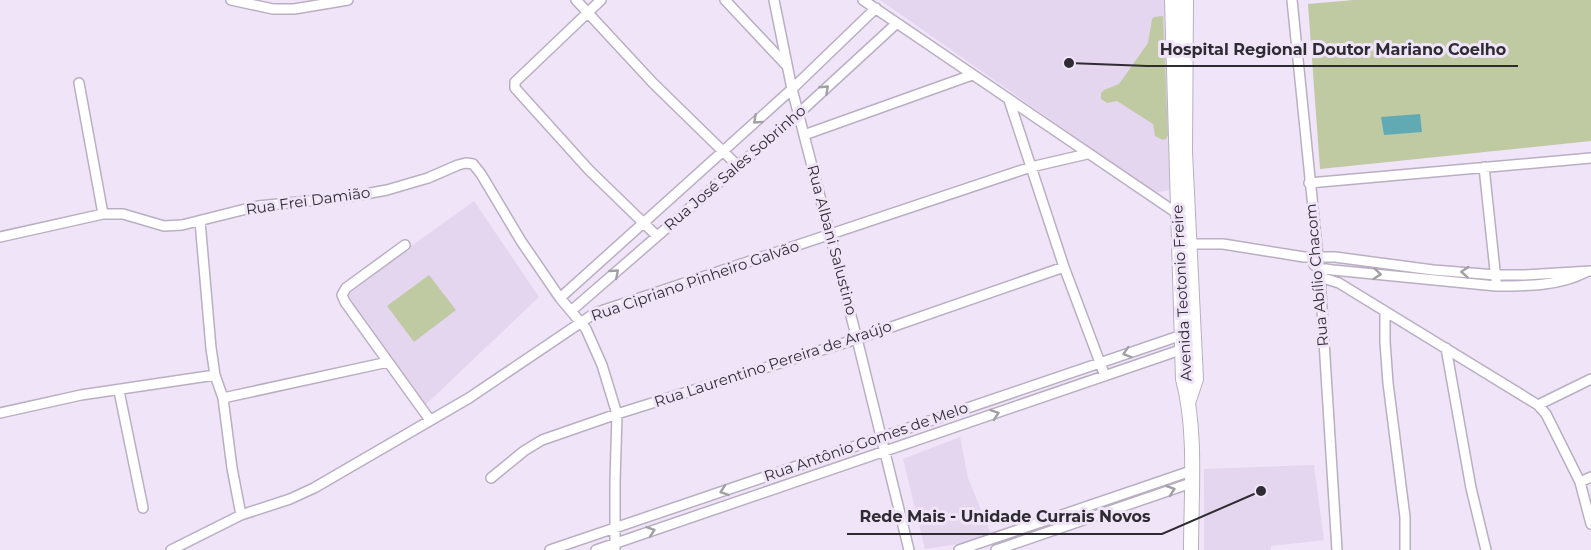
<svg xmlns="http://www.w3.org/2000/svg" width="1591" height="550" viewBox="0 0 1591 550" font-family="Montserrat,sans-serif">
  <rect width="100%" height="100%" fill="#efe4f8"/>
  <path fill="#e4d6ef" d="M880 0H1165L1172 184 1169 190 1155 193Z
    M474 201 539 297 421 409 339 298Z
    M960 437 968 478 993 539 925 549 903 459Z
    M1314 465 1324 540 1271 546V550H1204V469Z"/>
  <path fill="#bfcaa3" d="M1354 0H1591V141L1320 169 1308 4Z
    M1163 16 1168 135 1166 139 1163 140 1155 136 1153 124 1117 101 1107 103 1101 99V93L1104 90 1119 84 1148 43 1152 19 1154 17Z
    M429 275 456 310 414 342 387 306Z"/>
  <path fill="#61aab3" d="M1420 114 1422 132 1384 135 1381 117Z"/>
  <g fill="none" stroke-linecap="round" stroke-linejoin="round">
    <g stroke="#baafc2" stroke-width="12">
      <path id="street" d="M231 0 273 9H294L348 0
        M576 0 653 83 738 166
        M601 0 515 82V88L589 170 657 236
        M725 0 787 66
        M774 0 792 89 857 339 909 550
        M863 0 1178 214
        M1292 0 1320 277 1337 550
        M79 83 103 214
        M1009 100 1064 267 1105 376
        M804 135 972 75
        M1484 167 1496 280
        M1309 183 1591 158
        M200 221 211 348 215 375 223 398 232 468 241 515
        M0 237 103 214H123L164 226 182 225 258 206 349 197 387 190 428 178 458 165 466 163 473 164 481 174 521 241 560 298 586 329 602 365 617 414 615 482V550
        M1190 244H1223L1304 257H1335L1433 270 1496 275H1525L1591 271
        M405 245 346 288 342 295 345 302 430 420
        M1314 265 1318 268 1333 270 1496 286C1526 286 1560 286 1586 272
        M1320 277 1339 283 1538 405 1546 414 1580 482 1591 524
        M560 298 792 89 876 8
        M571 311 798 114 897 23
        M1385 312V342L1388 383 1405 517V550
        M1446 348 1471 488 1486 550
        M119 391 143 508
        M223 398 388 362
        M1538 405 1591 379
        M0 413 81 395 215 375
        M491 478 524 451 542 440 617 414 857 339 1064 267
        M1580 482 1591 477
        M171 550 241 515 290 499 314 488 469 398 595 313 1031 167 1087 154
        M550 550 1182 335
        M596 550 1183 349
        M959 550 1191 471
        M996 550 1191 483"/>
    </g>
    <g stroke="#baafc2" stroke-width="16">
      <path id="secondary" d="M1172 0 1183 379C1197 431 1191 496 1191 550
        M1186 0 1185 152 1196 379 1189 400"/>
    </g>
    <use href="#street" stroke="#fff" stroke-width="9"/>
    <use href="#secondary" stroke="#fff" stroke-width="14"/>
  </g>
  <defs><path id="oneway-chevron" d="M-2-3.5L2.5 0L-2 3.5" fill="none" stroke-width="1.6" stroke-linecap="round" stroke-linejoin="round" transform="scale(1.5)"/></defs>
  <g stroke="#a1a0a3">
    <use href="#oneway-chevron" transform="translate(825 89) rotate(-43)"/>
    <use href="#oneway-chevron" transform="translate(757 120) rotate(138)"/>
    <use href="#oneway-chevron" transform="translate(1465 272) rotate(-176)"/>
    <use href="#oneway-chevron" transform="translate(615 273) rotate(-41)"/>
    <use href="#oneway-chevron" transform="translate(1377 274) rotate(6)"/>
    <use href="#oneway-chevron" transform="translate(1127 353) rotate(162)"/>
    <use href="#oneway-chevron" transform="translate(995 414) rotate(-19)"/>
    <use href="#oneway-chevron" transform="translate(1171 490) rotate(-19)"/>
    <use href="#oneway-chevron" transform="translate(724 491) rotate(161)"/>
    <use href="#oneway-chevron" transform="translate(651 531) rotate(-19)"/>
  </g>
  <g text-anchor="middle" stroke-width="6" stroke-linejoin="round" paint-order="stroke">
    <g font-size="15" fill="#2f2b32" stroke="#efe4f8">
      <text transform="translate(735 168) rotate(-41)" y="5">Rua José Sales Sobrinho</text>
      <text transform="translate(308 201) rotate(-8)" y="5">Rua Frei Damião</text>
      <text transform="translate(832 240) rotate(75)" y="5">Rua Albani Salustino</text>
      <text transform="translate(1317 275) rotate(-95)" y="5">Rua Abílio Chacom</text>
      <text transform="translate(695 281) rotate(-19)" y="5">Rua Cipriano Pinheiro Galvão</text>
      <text transform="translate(1182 293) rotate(-93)" y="5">Avenida Teotonio Freire</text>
      <text transform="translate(773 364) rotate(-18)" y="5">Rua Laurentino Pereira de Araújo</text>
      <text transform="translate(866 442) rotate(-19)" y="5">Rua Antônio Gomes de Melo</text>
    </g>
  </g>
  <path fill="none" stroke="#2f2b32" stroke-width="2" d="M1069 63L1147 66H1518M1261 491L1162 534H847"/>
  <g fill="#2f2b32" stroke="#efe4f8" stroke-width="2">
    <circle cx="1069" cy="63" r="6"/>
    <circle cx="1261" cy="491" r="6"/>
  </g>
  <g font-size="16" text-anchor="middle" font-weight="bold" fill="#2f2b32" stroke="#efe4f8" stroke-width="6" stroke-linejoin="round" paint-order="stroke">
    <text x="1333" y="55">Hospital Regional Doutor Mariano Coelho</text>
    <text x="1005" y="522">Rede Mais - Unidade Currais Novos</text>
  </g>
</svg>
